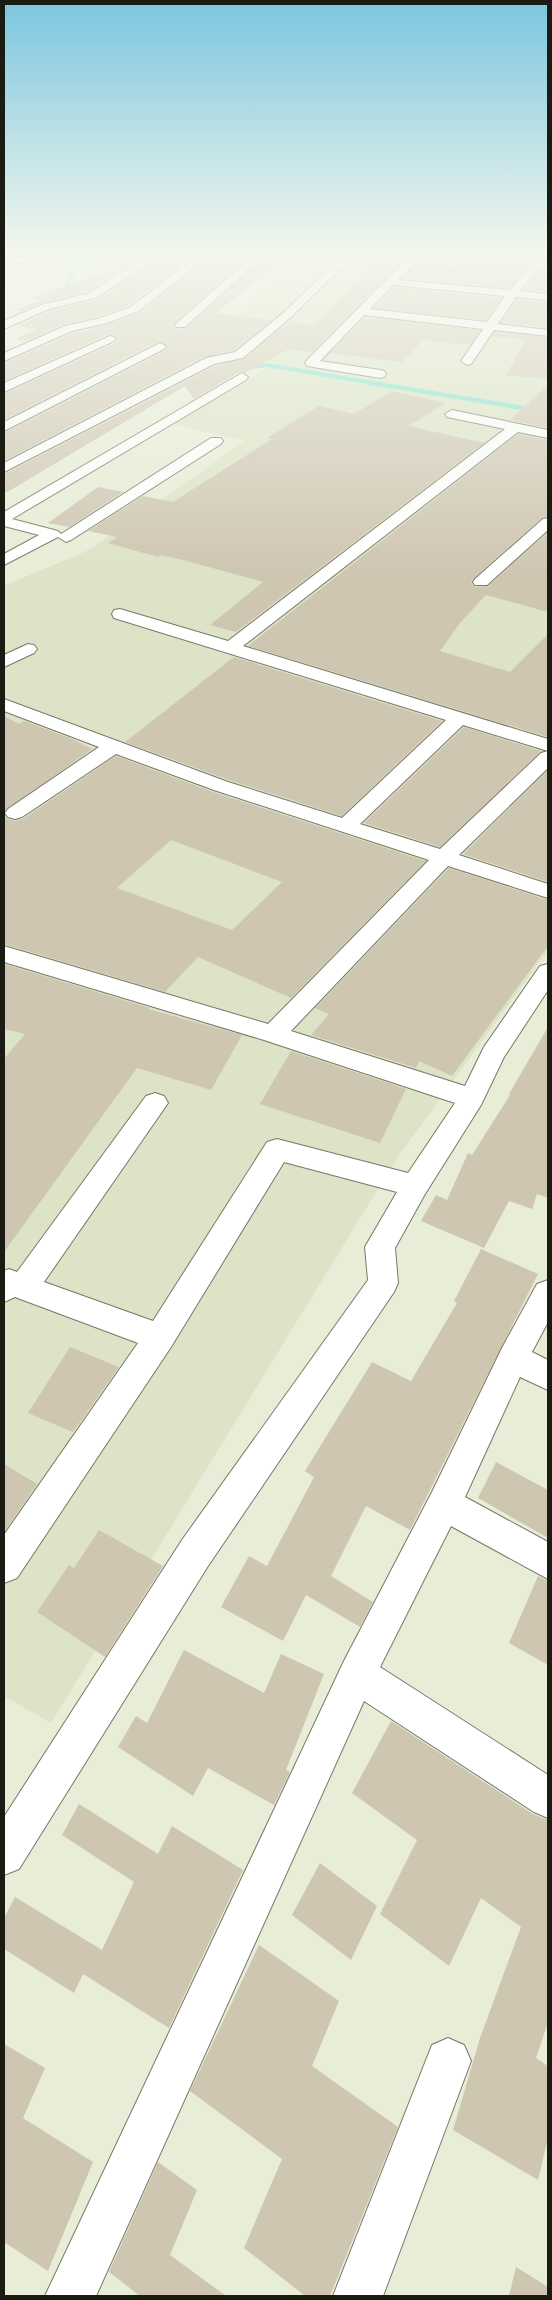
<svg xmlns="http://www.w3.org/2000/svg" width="552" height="2300" viewBox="0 0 552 2300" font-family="'Open Sans',sans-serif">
  <rect width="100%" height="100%" fill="#e7edd7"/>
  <path fill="#dce3c6" d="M307 251H548V950L395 1161 51 1723 4 1696V586L89 550 245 441 172 424 275 363 195 350Z"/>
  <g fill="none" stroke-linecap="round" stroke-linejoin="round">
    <path stroke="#79e2d1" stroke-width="4" d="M68 251 88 259C82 265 72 271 69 280 60 301 90 323 107 330
      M197 353 252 367 267 365 373 383"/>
    <path stroke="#79e2d1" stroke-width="4.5" d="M366 382 548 412"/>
  </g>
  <path fill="#cfc6b2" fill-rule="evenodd" d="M138 251H151L89 291 41 303 22 311 16 310 41 300 31 298 112 269Z
    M167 251H200L130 305 99 316 64 324 27 341 16 339 37 329 18 326 50 311 99 299Z
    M216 251H256L176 322 174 326 177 329 186 328 268 254 286 258 216 313 272 320 234 350 205 356 4 461V433L165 351 168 347 159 341 4 420V394L115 343 118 339 114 335 109 334 4 381V363L73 333 107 325 140 313Z
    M392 251H415L396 268 312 352 289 349 245 373 241 371 194 399 185 386 4 494V474L215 366 244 359 288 322 315 325 373 264 379 265Z
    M431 251H460L448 265 450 270 459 269 474 251 536 255 509 288 402 278Z
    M548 259V292L524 290Z
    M394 287 502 298 486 320 374 308Z
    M517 299 548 302V328L501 322Z
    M365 317 480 330 470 345 423 340 402 362 330 353Z
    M495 332 548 338V379L506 375 526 340 492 336Z
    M548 384V428L510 420Z
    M392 391 446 403 409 426 484 443 236 632 210 625 263 582 183 560 161 555 158 557 108 543 117 537 88 531 143 496 173 502 272 439 267 438 319 406 354 414Z
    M518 434 548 440V516L542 518 474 578 471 583 475 587 488 586 548 532V612L486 595 460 623 440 651 510 672 548 634V737L248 646Z
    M98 487 123 492 69 527 48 523Z
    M234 657 442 721 342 816 229 780 125 742Z
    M4 716 19 724 24 721 70 738 92 749 4 812Z
    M464 727 541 751 440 847 364 823Z
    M116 756 213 792 426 861 291 998 198 957 165 992 4 944V814L7 819 14 821 23 819ZM171 840 224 860 282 882 232 930 117 888Z
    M548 770V882L463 854Z
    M449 868 548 900V946L452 1076 419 1061 416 1068 311 1035 329 1014 315 1008Z
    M4 964 150 1008 148 1009 242 1035 211 1090 137 1068 4 1252V1059L25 1034 4 1029Z
    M548 1027V1198L537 1194 532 1209 509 1201 484 1248 421 1221 436 1195 447 1200 468 1153 472 1155 510 1095 509 1094Z
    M291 1051 406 1089 380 1143 260 1104Z
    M481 1249 538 1274 410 1530 366 1506 331 1576 373 1602 360 1627 306 1595 283 1641 221 1607 249 1556 267 1566 314 1477 305 1471 372 1362 411 1381 457 1303 454 1301Z
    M70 1347 119 1367 73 1432 28 1413Z
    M496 1462 548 1490V1538L478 1498Z
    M4 1464 37 1484 4 1532Z
    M99 1530 163 1566 105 1657 37 1612 69 1565 74 1568Z
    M538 1576 548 1581V1665L509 1643Z
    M184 1650 264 1693 281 1654 324 1674 286 1770 290 1772 274 1805 208 1768 193 1796 118 1747 136 1716 147 1723Z
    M391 1721 533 1814 548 1820V2022L536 2058 548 2066V2138L538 2180 453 2130 480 2038 521 1927 481 1898 449 1966 380 1914 417 1840 352 1793Z
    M79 1804 158 1854 172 1826 243 1870 169 2028 83 1974 74 1993 4 1949V1918L15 1897 102 1950 134 1882 62 1835Z
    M320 1863 377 1906 351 1960 292 1915Z
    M259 1945 339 2001 312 2066 398 2127 330 2296H305L244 2248 282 2159 190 2091Z
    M4 2044 45 2068 23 2118 93 2162 48 2271 4 2242Z
    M158 2162 197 2190 170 2255 226 2296H140L109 2272Z
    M516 2267 548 2287V2296H509Z"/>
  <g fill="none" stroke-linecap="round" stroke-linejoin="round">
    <g stroke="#757966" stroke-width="2">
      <path id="minor" d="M154 251H165L98 297 49 309 4 329V321L41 305 90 293Z
        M203 251H214L139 311 107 323 72 331 4 361V353L65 326 100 318 131 307Z
        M258 251H269L185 327H177L175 325 177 323Z
        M271 251H302L288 257Z
        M348 251H358L290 318 243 358 214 364 4 472V463L206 358 235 352 282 314Z
        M418 251H429L398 280 510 290 542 251H548V256L520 291 548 294V300L516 297 498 324 548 330V336L494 330 471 364 467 365 461 361 483 329 364 315 320 361 380 370 384 371 386 374 384 377 380 378 307 366 305 363 307 360 397 269ZM393 285 505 296 487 322 370 309Z
        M462 251H472L458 268H450L449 266Z
        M4 256 34 258 39 261 34 264 4 262Z
        M110 336 114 337 116 339 114 341 4 392V383Z
        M160 343 164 345 166 347 164 349 4 431V422Z
        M242 373 248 377 246 380 12 519 58 531 61 534 211 438H221L223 441 221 444 71 540 66 542 58 537 4 565V554L39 535 4 526V512Z
        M452 410 548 430V438L518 432 243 646 548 739V751L463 725 360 824 440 849 541 753 548 751V768L459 855 548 884V898L448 866 291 1031 465 1086 484 1047 540 966 548 964V990L504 1057 481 1105 425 1194 395 1248 398 1283 394 1292 208 1566 19 1869 4 1875V1817L182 1540 368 1280 365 1247 397 1192 284 1162 171 1347 17 1578 4 1583V1535L138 1343 15 1297 4 1302V1271L9 1269 17 1272 146 1096 155 1093 164 1096 168 1103 44 1282 153 1321 267 1142 277 1139 408 1173 455 1103 264 1040 4 962V946L268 1024 429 860 214 790 116 754 22 817 15 819 8 817 5 813 8 809 99 747 4 711V699L228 782 342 818 446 720 114 618 112 614 114 610 120 609 228 641 505 429 447 417 445 414Z
        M548 518V530L487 585H475L473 582 475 579 543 519Z
        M28 644 34 645 37 649 34 653 4 667V655Z
        M548 1280V1322L532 1352 548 1360V1390L520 1377 465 1497 548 1542V1579L451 1526 380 1667 548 1775V1818L534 1812 364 1701 96 2296H45L344 1661 432 1492 502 1348 537 1284Z
        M448 2038 464 2045 471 2061 383 2296H333L432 2045Z"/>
    </g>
    <use href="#minor" fill="#fff" fill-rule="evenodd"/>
  </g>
  <linearGradient id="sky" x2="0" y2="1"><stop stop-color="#7bc6df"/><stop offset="0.44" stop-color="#f4f7ed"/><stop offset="1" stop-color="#f4f7ed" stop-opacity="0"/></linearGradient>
  <rect width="552" height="573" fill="url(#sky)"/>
  <rect width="552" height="2300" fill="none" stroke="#1a1c14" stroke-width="10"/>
</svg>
